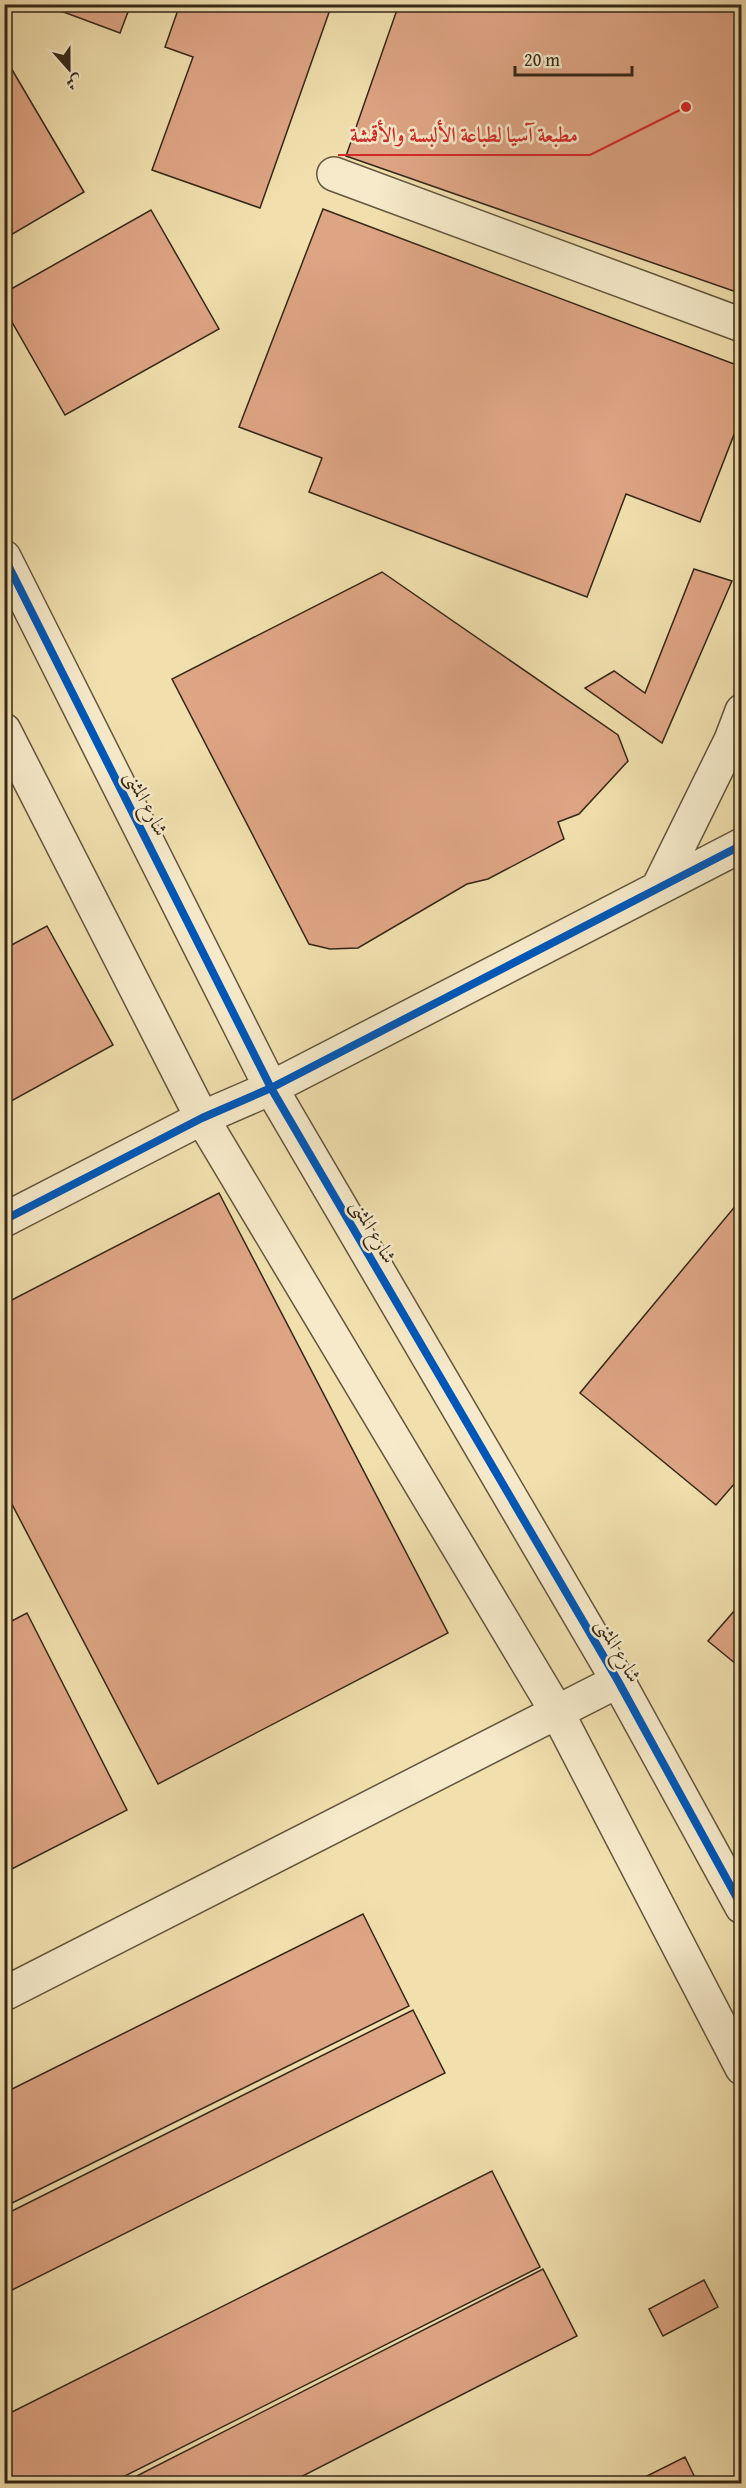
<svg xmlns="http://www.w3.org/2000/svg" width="746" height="2488" viewBox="0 0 746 2488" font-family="'Gentium Book Plus',Amiri,serif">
  <rect width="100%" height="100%" fill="#f1dfae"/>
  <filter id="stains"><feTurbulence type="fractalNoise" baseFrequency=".00333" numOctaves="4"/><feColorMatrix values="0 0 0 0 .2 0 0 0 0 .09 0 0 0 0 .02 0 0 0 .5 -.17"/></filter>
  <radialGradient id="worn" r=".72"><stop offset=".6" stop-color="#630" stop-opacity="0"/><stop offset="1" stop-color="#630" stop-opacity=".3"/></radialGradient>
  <path fill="#dea585" stroke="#352817" stroke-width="1.5" d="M42 4H131L120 33Z
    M180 4H332L260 208 152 170 193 57 165 47Z
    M399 4H742V294L346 156Z
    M4 56 84 192 4 239Z
    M323 209 742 367V414L700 522 626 494 587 597 309 492 322 458 239 427Z
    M151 210 219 329 65 415 4 308V293Z
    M694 569 732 581 662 743 585 688 614 671 645 693Z
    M382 572 618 735 628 761 579 814 558 822 564 839 488 879 467 884 358 948 330 949 309 944 172 679Z
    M47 926 113 1045 4 1105V949Z
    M219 1193 448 1633 158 1784 4 1489V1304Z
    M742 1198V1475L716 1505 580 1393Z
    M742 1602V1669L708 1641Z
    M27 1613 127 1810 4 1873V1625Z
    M363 1914 409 2006 4 2207V2093Z
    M413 2010 445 2073 4 2294V2215Z
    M492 2171 540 2267 109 2484H4V2416Z
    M543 2269 577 2336 287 2484H121Z
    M704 2280 718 2307 663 2336 649 2309Z
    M685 2457 698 2484H631Z"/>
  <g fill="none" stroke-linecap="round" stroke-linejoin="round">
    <g stroke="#64563d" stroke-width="36">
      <path id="minor" d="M334 174 742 325
        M4 557 271 1088 618 1681 742 1907
        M4 730 202 1118 557 1712 742 2068
        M659 886 731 740 742 711
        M4 1220 202 1118 271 1088 742 845
        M4 1994 618 1681"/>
    </g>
    <use href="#minor" stroke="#f6eaca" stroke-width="33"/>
    <g stroke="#f6eaca" stroke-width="11">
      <path id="cycleway" d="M4 557 271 1088 618 1681 742 1907
        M4 1220 202 1118 271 1088 742 845"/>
    </g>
    <use href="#cycleway" stroke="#0057b8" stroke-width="8"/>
  </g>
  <g text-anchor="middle" stroke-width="5" stroke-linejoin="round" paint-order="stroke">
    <g font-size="20" fill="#352817" stroke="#f6eaca">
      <text transform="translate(147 803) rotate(63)" y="7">شارع المثنى</text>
      <text transform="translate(374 1231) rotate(60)" y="7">شارع المثنى</text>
      <text transform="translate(619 1650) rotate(60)" y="7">شارع المثنى</text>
    </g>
  </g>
  <path fill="none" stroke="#d62828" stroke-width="2" d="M686 107L590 155H338"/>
  <circle fill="#d62828" stroke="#f6eaca" stroke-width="2" cx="686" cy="107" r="6"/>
  <g font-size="21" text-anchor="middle" font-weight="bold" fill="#d62828" stroke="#f6eaca" stroke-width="5" stroke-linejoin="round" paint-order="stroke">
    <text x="464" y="142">مطبعة آسيا لطباعة الألبسة والأقمشة</text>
  </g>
  <rect width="746" height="2488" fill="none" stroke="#f1dfae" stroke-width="24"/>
  <rect x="6" y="6" width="734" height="2476" fill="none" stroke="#352817" stroke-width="3"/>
  <rect x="12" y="12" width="722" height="2464" fill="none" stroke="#352817" stroke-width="1.5"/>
  <g transform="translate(69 69) rotate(159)" stroke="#f6eaca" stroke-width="4.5" paint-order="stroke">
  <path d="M0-4.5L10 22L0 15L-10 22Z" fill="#352817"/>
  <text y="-9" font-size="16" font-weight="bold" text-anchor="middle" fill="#352817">ش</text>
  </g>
  <path d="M515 66v9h117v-9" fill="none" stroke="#352817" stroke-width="3"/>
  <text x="524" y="66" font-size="18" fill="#352817" stroke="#f6eaca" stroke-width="4.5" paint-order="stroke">20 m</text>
  <rect width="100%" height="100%" filter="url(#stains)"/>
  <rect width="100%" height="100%" fill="url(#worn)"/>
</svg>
